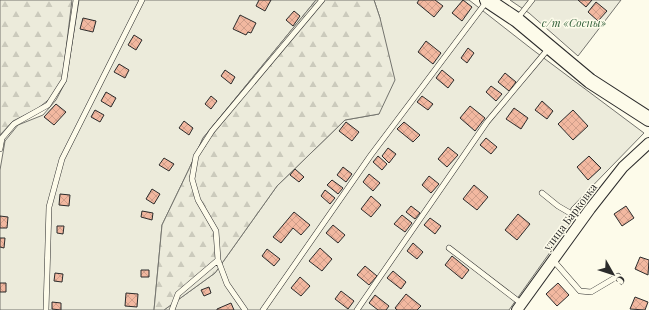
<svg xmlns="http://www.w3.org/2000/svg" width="649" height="310" viewBox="0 0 649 310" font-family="'Playfair Display',serif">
  <defs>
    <pattern id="forest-firs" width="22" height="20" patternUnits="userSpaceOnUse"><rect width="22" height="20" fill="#ecebdb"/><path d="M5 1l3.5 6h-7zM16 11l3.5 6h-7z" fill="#cbcabc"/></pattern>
    <pattern id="building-cross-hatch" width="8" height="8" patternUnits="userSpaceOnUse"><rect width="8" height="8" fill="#f2b8a0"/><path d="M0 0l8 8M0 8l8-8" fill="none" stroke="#d09e8a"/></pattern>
  </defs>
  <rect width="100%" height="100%" fill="#fdfbea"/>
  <path fill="#ecebdb" stroke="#74746e" d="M79 0H316L203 138 189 169 162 225 154 310H0V170L5 141 18 125 43 115 56 100 66 81Z
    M374 0H469L533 50 644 133 571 208 568 227 509 310H164L215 273 277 186 345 120 379 114 380 18Z
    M510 0H621L578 56 529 13Z"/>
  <path fill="url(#forest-firs)" stroke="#74746e" d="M0 0H72L61 90 37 109 13 121 0 135Z
    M316 0H374L380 18 395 80 379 114 345 120 277 186 215 273 164 310H154L162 225 189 169 203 138Z"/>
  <path fill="url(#building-cross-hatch)" stroke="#2b2b2b" d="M259 0H271L265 11 256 6Z
    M419 0H435L443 6 434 17 417 3Z
    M463 0 472 7 462 21 452 13Z
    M578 0H592L586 7Z
    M596 2 607 11 598 21 588 12Z
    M294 11 300 16 293 26 286 20Z
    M240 15 256 23 251 33 248 32 246 35 233 29Z
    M83 18 96 21 93 32 80 29Z
    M134 35 142 40 136 50 128 45Z
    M426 41 441 53 433 64 418 52Z
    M468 48 474 53 467 63 461 58Z
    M119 64 129 70 125 78 114 72Z
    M225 70 235 77 231 84 221 76Z
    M442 70 454 80 448 88 436 78Z
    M505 73 516 82 509 91 498 82Z
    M491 86 502 94 496 101 486 92Z
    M106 92 116 98 111 107 101 101Z
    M211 96 217 101 211 109 205 104Z
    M422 96 433 104 428 110 417 102Z
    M542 101 553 111 547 119 535 110Z
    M56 104 66 112 54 125 44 117Z
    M470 106 485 118 475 131 460 118Z
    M514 108 528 118 521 129 506 119Z
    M95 110 104 115 100 122 91 117Z
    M573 110 588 126 573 140 558 124Z
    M184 121 193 128 189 135 179 128Z
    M346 122 359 132 352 141 339 131Z
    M404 122 420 135 413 142 397 129Z
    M486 138 497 147 491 154 480 145Z
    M448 147 458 155 447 167 438 159Z
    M388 148 396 154 389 163 382 156Z
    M378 156 387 164 382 170 373 162Z
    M589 156 601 168 588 180 577 167Z
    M164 158 174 164 169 171 159 165Z
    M343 167 352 174 346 182 337 175Z
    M295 169 304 177 299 182 290 175Z
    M369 174 380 183 373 191 363 182Z
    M429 176 439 184 431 193 422 185Z
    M332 180 343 188 338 194 327 185Z
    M474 185 488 197 477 210 463 199Z
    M152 189 160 194 154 204 146 199Z
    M325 190 335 198 330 204 321 196Z
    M60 194 70 195 69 206 59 205Z
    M371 196 381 205 371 217 361 209Z
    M411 206 420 213 415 219 406 212Z
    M626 206 634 218 622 226 614 214Z
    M142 211 153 213 152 220 141 217Z
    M294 212 310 225 301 235 293 228 281 243 273 237Z
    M518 214 530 224 517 240 505 230Z
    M402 215 412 223 405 232 394 224Z
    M0 216 8 217 7 228H0Z
    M430 218 441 226 435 234 424 225Z
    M333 225 345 235 338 243 326 233Z
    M57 226H64L63 234 57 233Z
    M0 238H5L4 248 0 247Z
    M413 243 423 252 417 259 407 251Z
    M320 248 332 259 322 271 309 261Z
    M267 249 280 259 274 266 262 256Z
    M452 256 469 270 462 279 445 265Z
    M640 257 649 260 648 275 635 269Z
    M365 266 377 276 369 285 357 275Z
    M141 270H149V277H141Z
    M393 271 406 282 401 289 387 278Z
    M55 273 63 274 62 282 54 281Z
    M300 277 310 286 301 296 291 288Z
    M0 283H6V292H0Z
    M558 283 569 295 557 306 546 294Z
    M209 287 211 293 204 296 201 290Z
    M341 291 354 301 348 309 335 299Z
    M126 293 138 294 137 307 125 306Z
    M406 294 421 306 417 310H397L395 308Z
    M375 295 389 306 386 310H378L369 303Z
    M635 297 648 302 645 310 630 309Z
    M52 302 61 303V310L52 309Z
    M231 303 234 310H217V309Z"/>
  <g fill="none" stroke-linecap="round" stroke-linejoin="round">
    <g stroke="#2b2b2b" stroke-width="6">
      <path id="service" d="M517 19 532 0
        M0 149 2 138 14 124 48 105 64 80 76 0
        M542 193 558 206 582 220
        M449 248 522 304
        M553 260 580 291 591 292 618 276
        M46 310 49 207 62 159 142 0
        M172 310 178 294 218 260
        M245 310 227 284 218 260 216 231 198 200 192 179 196 156 212 131 322 0
        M263 310 371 155 487 1
        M357 310 487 122 549 48"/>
    </g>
    <g stroke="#2b2b2b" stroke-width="12">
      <path id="minor" d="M517 310 590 209 623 167 649 143"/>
    </g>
    <g stroke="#2b2b2b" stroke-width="16">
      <path id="secondary" d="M487 0 517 20 590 81 649 119"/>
    </g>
    <use href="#service" stroke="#fdfbea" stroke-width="5"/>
    <use href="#minor" stroke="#fdfbea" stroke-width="10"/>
    <use href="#secondary" stroke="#fdfbea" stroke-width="14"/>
  </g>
  <g text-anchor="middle" stroke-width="3" stroke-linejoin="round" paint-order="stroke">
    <g font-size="11" font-style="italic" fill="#34623c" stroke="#fdfbea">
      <text x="574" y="27">с/т «Сосны»</text>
    </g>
    <g font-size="11" fill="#2b2b2b" stroke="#fdfbea">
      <text transform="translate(570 217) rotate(-53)" y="4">улица Барковка</text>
    </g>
  </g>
  <g transform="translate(613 274) rotate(129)" stroke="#fdfbea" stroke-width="3" paint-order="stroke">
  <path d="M0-3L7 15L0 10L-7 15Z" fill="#2b2b2b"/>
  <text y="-6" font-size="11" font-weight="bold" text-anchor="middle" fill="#2b2b2b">С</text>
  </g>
</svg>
